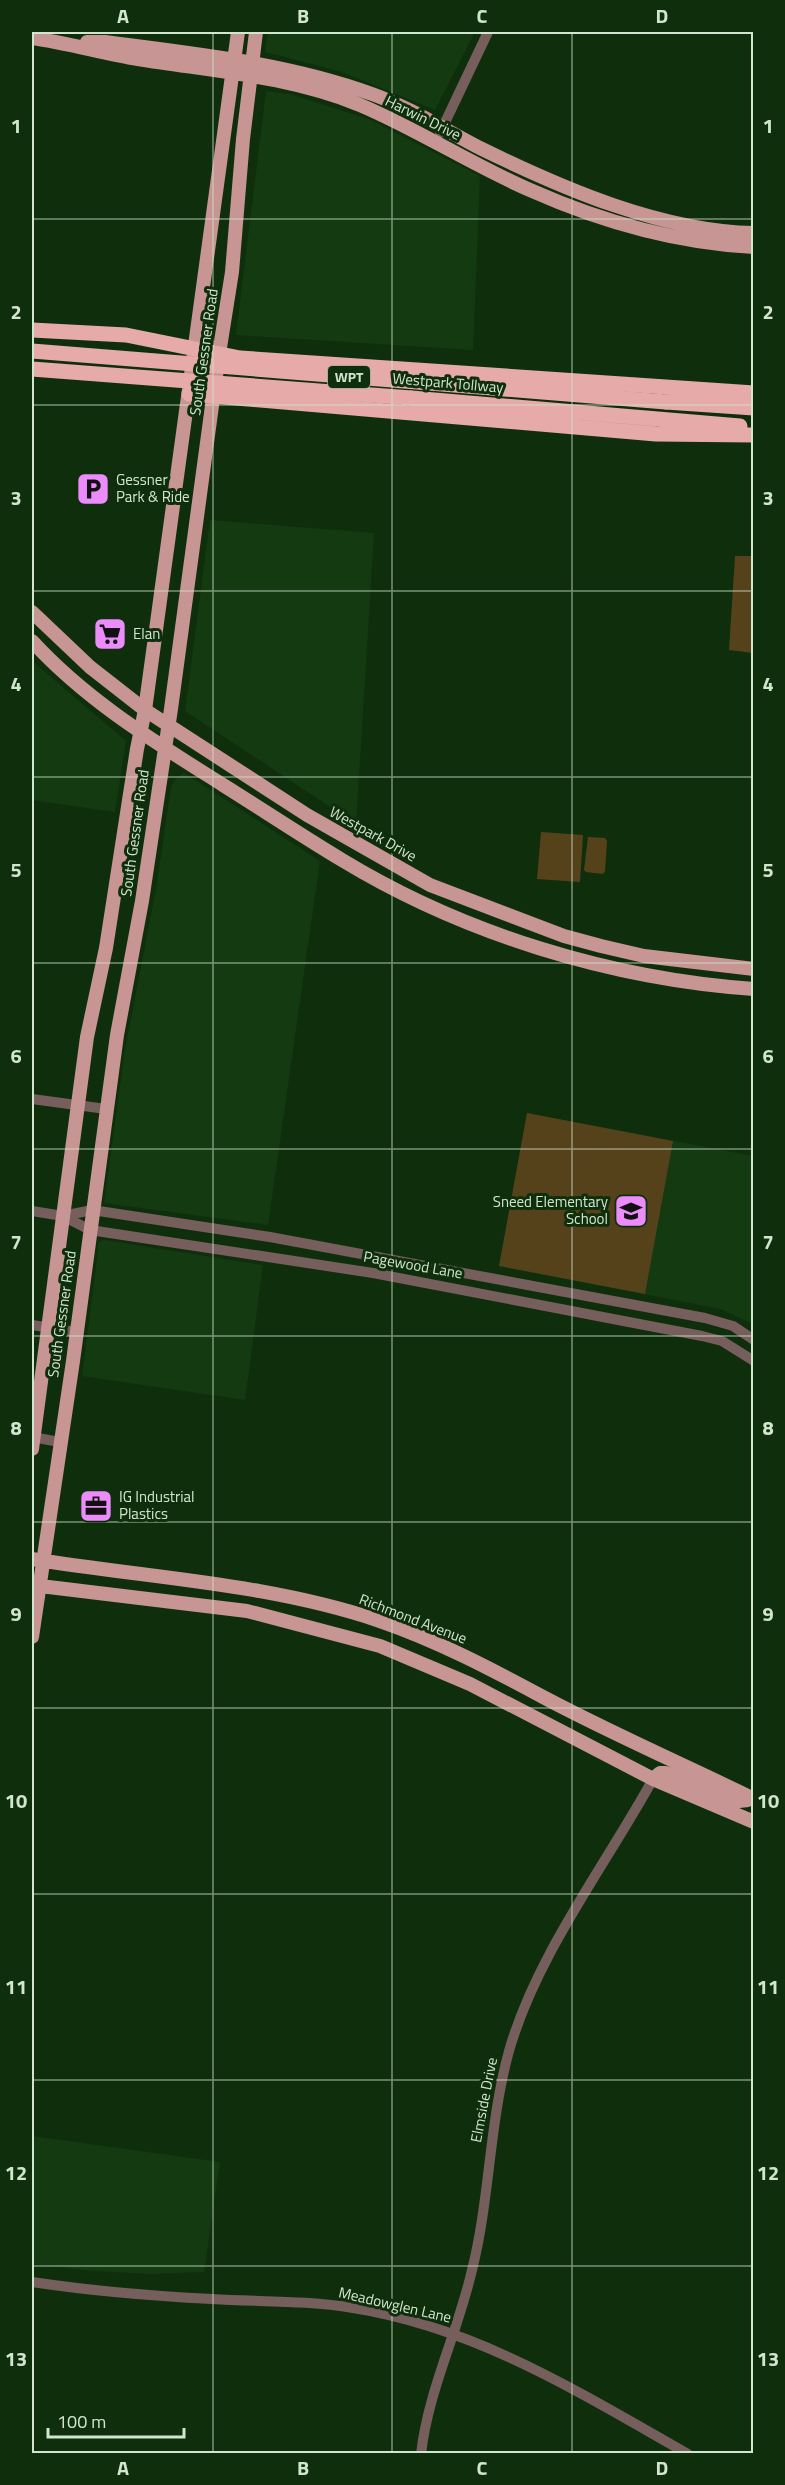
<svg xmlns="http://www.w3.org/2000/svg" width="785" height="2485" viewBox="0 0 785 2485" font-family="'Titillium Web',sans-serif">
  <rect width="100%" height="100%" fill="#0f2f0c"/>
  <path fill="#143a11" d="M268 32H475L435 110 342 72 265 52Z
    M266 91 290 94 371 120 480 176 473 350 236 335Z
    M210 520 374 533 356 824 185 711Z
    M32 661 126 741 115 812 32 800Z
    M184 773 320 861 268 1225 104 1203 125 1050 156 889 171 787 177 777Z
    M527 1113 753 1156V1324L721 1309 499 1266Z
    M104 1240 263 1265 245 1400 82 1376 99 1242Z
    M32 2136 220 2162 204 2272 152 2274 94 2271 32 2264Z"/>
  <path fill="#56421a" d="M735 556H753V653L729 650Z
    M541 832 583 835 580 882 537 879Z
    M588 837 605 838 607 841 605 871 603 874 586 872 584 870Z
    M527 1113 673 1141 645 1294 499 1266Z"/>
  <g fill="none" stroke-linecap="round" stroke-linejoin="round">
    <path stroke="#765e5d" stroke-width="10" d="M440 133 488 32
      M32 1099 106 1109
      M32 1211 63 1216 92 1210 270 1237 705 1318 733 1326 754 1340
      M63 1216 90 1230 373 1273 702 1336 722 1341 754 1361
      M32 1325 77 1332
      M32 1437 60 1442
      M32 2282C92 2291 152 2296 212 2299 259 2302 306 2300 353 2308 476 2327 582 2394 688 2454
      M421 2454C428 2391 458 2332 472 2270 490 2199 489 2123 509 2051 536 1956 605 1866 653 1779"/>
    <path stroke="#c79593" stroke-width="14" d="M32 38C68 43 102 53 138 59 212 71 290 76 360 105 419 130 472 165 530 190 602 222 676 243 754 247
      M87 42H105C196 54 286 63 372 94 411 108 445 130 482 149 564 189 661 231 754 233
      M32 612 90 667 145 710 307 815 430 885 564 936 601 946 644 956 754 969
      M32 641C87 701 155 742 223 785 263 810 302 836 342 860 464 934 611 979 754 989
      M32 1449 87 1037 106 948 137 749 145 710 238 32
      M32 1559C148 1578 268 1583 380 1621 438 1641 491 1669 545 1698 613 1734 684 1765 754 1799
      M32 1585 247 1611 380 1646 470 1684 653 1779 754 1822
      M32 1637 73 1361 117 1035 142 901 171 709 219 354 232 272 243 139 256 32
      M653 1779 660 1773H666L739 1801 748 1800"/>
    <path stroke="#e6aba8" stroke-width="15" d="M32 330 126 335 240 358 754 393
      M189 394 656 434 754 435
      M411 398 740 426
      M666 402 754 408"/>
    <path stroke="#e6aba8" stroke-width="15" d="M32 351 666 402
      M32 369 411 398"/>
  </g>
  <path fill="none" stroke="#d2e5cf" stroke-width="1.5" stroke-opacity="0.55" d="M213 32V2454M392 32V2454M572 32V2454M32 219H754M32 405H754M32 591H754M32 777H754M32 963H754M32 1149H754M32 1336H754M32 1522H754M32 1708H754M32 1894H754M32 2080H754M32 2266H754"/>
  <defs>
    <g id="parking-square" transform="scale(1.725)"><rect x="-9" y="-9" width="18" height="18" rx="4" fill="#ec8cfb" stroke="#0f2f0c"/><path d="M-3.5-5.5H1a3.5 3.5 0 0 1 0 7H-1V5.5H-3.5ZM-1-3.4V-.6H.8a1.4 1.4 0 0 0 0-2.8Z" fill="#111"/></g>
    <g id="supermarket-square" transform="scale(1.725)"><rect x="-9" y="-9" width="18" height="18" rx="4" fill="#ec8cfb" stroke="#0f2f0c"/><path d="M-6-5.5h2.5l.6 2H6L4.5 2H-2.5L-4.4-4H-6ZM-1.5 3.2a1.3 1.3 0 1 0 .1 0ZM3 3.2a1.3 1.3 0 1 0 .1 0Z" fill="#111"/></g>
    <g id="school-square" transform="scale(1.725)"><rect x="-9" y="-9" width="18" height="18" rx="4" fill="#ec8cfb" stroke="#0f2f0c"/><path d="M0-5L7-2L0 1L-7-2ZM-4 1L0 2.5L4 1V4Q0 6-4 4Z" fill="#111"/></g>
    <g id="office-square" transform="scale(1.725)"><rect x="-9" y="-9" width="18" height="18" rx="4" fill="#ec8cfb" stroke="#0f2f0c"/><path d="M-6-3h4V-5.5h4V-3h4V5H-6ZM-1-4.5V-3h2v-1.5ZM-6 0V1H6V0Z" fill="#111"/></g>
  </defs>
  <g fill-rule="evenodd">
    <use href="#parking-square" x="93" y="489"/>
    <use href="#supermarket-square" x="110" y="634"/>
    <use href="#school-square" x="631" y="1211"/>
    <use href="#office-square" x="96" y="1506"/>
  </g>
  <g text-anchor="middle" stroke-width="6" stroke-linejoin="round" paint-order="stroke">
    <rect fill="#0f2f0c" stroke="#98ae94" stroke-width="1.5" x="328" y="366" width="42" height="22" rx="4.5"/>
    <g font-size="14" font-weight="bold" fill="#d2e5cf">
      <text x="349" y="382">WPT</text>
    </g>
    <g font-size="15" fill="#d2e5cf" stroke="#0f2f0c">
      <text transform="translate(423 118) rotate(26)" y="5">Harwin Drive</text>
      <text transform="translate(204 352) rotate(-82)" y="5">South Gessner Road</text>
      <text transform="translate(448 383) rotate(5)" y="5">Westpark Tollway</text>
      <text transform="translate(135 833) rotate(-82)" y="5">South Gessner Road</text>
      <text transform="translate(373 834) rotate(29)" y="5">Westpark Drive</text>
      <text transform="translate(413 1265) rotate(10)" y="5">Pagewood Lane</text>
      <text transform="translate(62 1314) rotate(-82)" y="5">South Gessner Road</text>
      <text transform="translate(413 1619) rotate(21)" y="5">Richmond Avenue</text>
      <text transform="translate(484 2100) rotate(-79)" y="5">Elmside Drive</text>
      <text transform="translate(395 2305) rotate(13)" y="5">Meadowglen Lane</text>
    </g>
    <g font-size="15" fill="#d2e5cf" stroke="#0f2f0c" text-anchor="start">
      <text x="116" y="485">Gessner<tspan x="116" dy="17">Park &amp; Ride</tspan></text>
      <text x="133" y="639">Elan</text>
      <text x="608" y="1207" text-anchor="end">Sneed Elementary<tspan x="608" dy="17">School</tspan></text>
      <text x="119" y="1502">IG Industrial<tspan x="119" dy="17">Plastics</tspan></text>
    </g>
  </g>
  <rect width="785" height="2485" fill="none" stroke="#0f2f0c" stroke-width="66"/>
  <path d="M48 2428v9h136v-9" fill="none" stroke="#d2e5cf" stroke-width="3"/>
  <text x="57" y="2428" font-size="18" fill="#d2e5cf" stroke="#0f2f0c" stroke-width="4.5" paint-order="stroke">100 m</text>
  <rect x="33" y="33" width="719" height="2419" fill="none" stroke="#d2e5cf" stroke-width="2"/>
  <g font-size="20" text-anchor="middle" font-weight="bold" fill="#d2e5cf">
    <text x="123" y="23">A</text>
    <text x="303" y="23">B</text>
    <text x="482" y="23">C</text>
    <text x="662" y="23">D</text>
    <text x="16" y="133">1</text>
    <text x="768" y="133">1</text>
    <text x="16" y="319">2</text>
    <text x="768" y="319">2</text>
    <text x="16" y="505">3</text>
    <text x="768" y="505">3</text>
    <text x="16" y="691">4</text>
    <text x="768" y="691">4</text>
    <text x="16" y="877">5</text>
    <text x="768" y="877">5</text>
    <text x="16" y="1063">6</text>
    <text x="768" y="1063">6</text>
    <text x="16" y="1249">7</text>
    <text x="768" y="1249">7</text>
    <text x="16" y="1435">8</text>
    <text x="768" y="1435">8</text>
    <text x="16" y="1621">9</text>
    <text x="768" y="1621">9</text>
    <text x="16" y="1808">10</text>
    <text x="768" y="1808">10</text>
    <text x="16" y="1994">11</text>
    <text x="768" y="1994">11</text>
    <text x="16" y="2180">12</text>
    <text x="768" y="2180">12</text>
    <text x="16" y="2366">13</text>
    <text x="768" y="2366">13</text>
    <text x="123" y="2475">A</text>
    <text x="303" y="2475">B</text>
    <text x="482" y="2475">C</text>
    <text x="662" y="2475">D</text>
  </g>
</svg>
